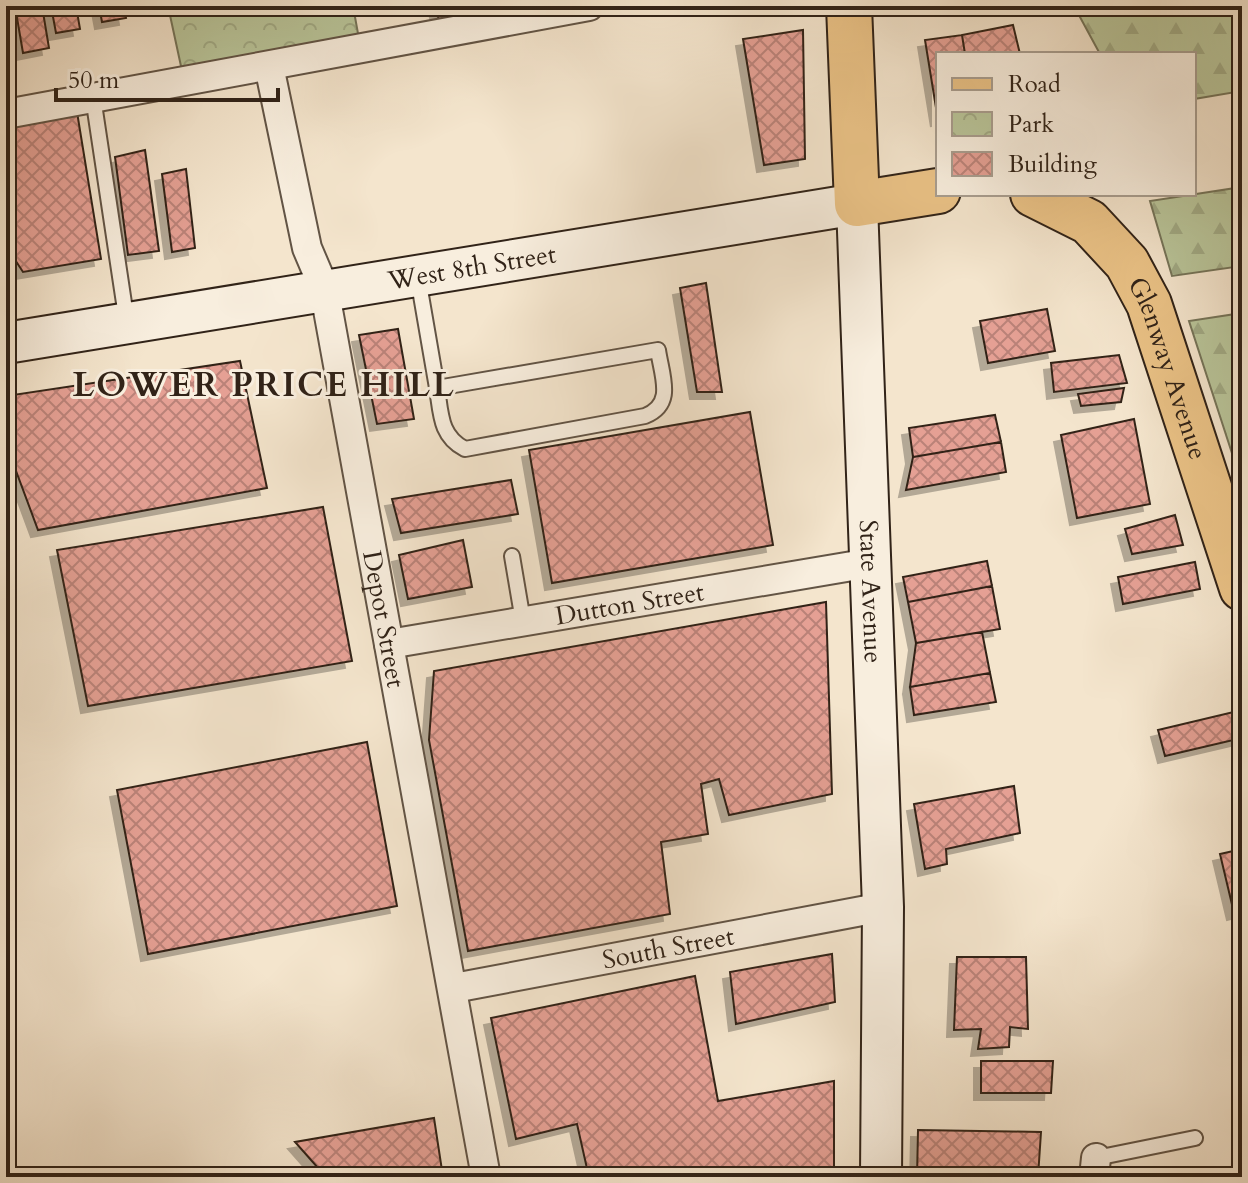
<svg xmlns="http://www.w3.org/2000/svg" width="1248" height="1183" viewBox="0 0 1248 1183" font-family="Cardo,serif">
  <defs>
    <pattern id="forest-firs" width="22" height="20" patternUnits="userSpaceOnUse" patternTransform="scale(2)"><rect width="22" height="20" fill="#b9c59a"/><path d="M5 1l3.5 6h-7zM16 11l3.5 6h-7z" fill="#a0a984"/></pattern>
    <pattern id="park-crowns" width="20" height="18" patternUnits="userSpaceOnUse" patternTransform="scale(2)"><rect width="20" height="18" fill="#b9c59a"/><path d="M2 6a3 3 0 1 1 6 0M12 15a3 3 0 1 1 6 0" fill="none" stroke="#a0a984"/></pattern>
    <pattern id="building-cross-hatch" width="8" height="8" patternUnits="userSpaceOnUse" patternTransform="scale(2)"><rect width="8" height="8" fill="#e5a094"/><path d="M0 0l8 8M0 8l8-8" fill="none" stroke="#ba8278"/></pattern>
    <filter id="shadow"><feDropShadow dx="-7" dy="7" stdDeviation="0" flood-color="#0004"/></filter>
  </defs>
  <rect width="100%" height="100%" fill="#f4e5cd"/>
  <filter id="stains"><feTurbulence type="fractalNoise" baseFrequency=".0025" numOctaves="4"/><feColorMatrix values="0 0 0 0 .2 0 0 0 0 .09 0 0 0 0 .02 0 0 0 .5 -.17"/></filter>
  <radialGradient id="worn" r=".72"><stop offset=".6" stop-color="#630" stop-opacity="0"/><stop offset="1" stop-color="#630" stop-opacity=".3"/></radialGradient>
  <path fill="url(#forest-firs)" stroke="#757459" stroke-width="2" d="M1074 6H1242V91L1194 99V54H1100Z
    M1242 187V266L1172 276 1150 201Z
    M1242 313V484L1189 321Z"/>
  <path fill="url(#park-crowns)" stroke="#757459" stroke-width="2" d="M168 6H353L361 50 184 80Z"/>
  <path fill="url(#building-cross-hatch)" stroke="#312318" stroke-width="2" filter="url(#shadow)" d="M15 6H42L49 48 23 53Z
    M51 6H76L80 29 56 33Z
    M99 6H124L126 18 102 22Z
    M436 6H473L475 14 439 21Z
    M1013 25 1020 54H965L962 35Z
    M803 30 805 159 764 165 743 39Z
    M962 35 965 54H938V120L925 40Z
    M77 112 101 259 23 272 6 246V123Z
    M145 150 159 251 128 255 115 157Z
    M186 169 195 248 172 252 162 174Z
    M706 283 722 392H697L680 288Z
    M1047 309 1055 351 988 363 980 321Z
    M398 329 414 419 377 424 359 335Z
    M1119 355 1127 383 1054 392 1051 363Z
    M240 361 267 488 38 530 6 444V396Z
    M1124 388 1121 402 1081 406 1078 394Z
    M750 412 773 545 552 583 529 450Z
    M995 415 1001 442 913 457 909 428Z
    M1134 419 1150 504 1077 518 1061 435Z
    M1001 442 1006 472 906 490 913 457Z
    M511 480 518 514 401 533 392 499Z
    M323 507 352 661 88 706 57 550Z
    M1175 515 1183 545 1132 554 1125 529Z
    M463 540 472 587 408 599 399 555Z
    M987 561 992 586 908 602 903 577Z
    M1195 562 1200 589 1123 604 1118 577Z
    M992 586 1000 629 916 643 908 602Z
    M826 602 832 794 729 815 719 779 701 784 708 834 661 842 670 914 468 951 429 740 434 671Z
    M982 632 990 673 910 687 916 643Z
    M990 673 996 702 914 715 910 687Z
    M1242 710V738L1165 756 1158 730Z
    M367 742 397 906 148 954 117 790Z
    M1014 786 1020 833 946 849 947 864 925 869 914 804Z
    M1242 849V911L1234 913 1220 854Z
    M832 954 835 1002 736 1024 730 972Z
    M957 957H1026L1028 1029 1010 1027 1009 1047 978 1049 981 1029 954 1030Z
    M695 976 718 1101 834 1081V1177H562L588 1173 577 1124 516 1139 491 1018Z
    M981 1061H1053L1051 1093H981Z
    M434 1118 443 1177H326L295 1142Z
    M918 1130 1041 1132 1038 1177H917Z"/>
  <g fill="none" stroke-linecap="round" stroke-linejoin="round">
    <g stroke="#625445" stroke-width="18">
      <path id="service" d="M93 97 127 323
        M418 278 437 388 658 350C662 377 675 404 645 416L465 449C440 436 441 414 437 388
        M512 556 523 621
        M1096 1158 1195 1138"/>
    </g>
    <g stroke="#625445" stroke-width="32">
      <g id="minor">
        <path id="s1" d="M269 66 307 248 324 288 486 1177"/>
        <path d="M6 114 589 6"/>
        <path id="s2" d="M389 644 870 563"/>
        <path id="s3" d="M454 988 883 907"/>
        <path d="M1094 1177 1096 1158"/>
      </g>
    </g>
    <g stroke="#312318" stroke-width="44">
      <g id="secondary">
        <path id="s4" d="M6 343 857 204 883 907 881 1177"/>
      </g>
    </g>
    <g stroke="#312318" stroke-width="48">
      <g id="primary">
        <path d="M849 6 857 204 938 191"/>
        <path id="s5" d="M1033 194 1089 222 1127 263 1149 304 1242 588"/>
      </g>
    </g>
    <use href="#service" stroke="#f8eede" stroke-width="14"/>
    <use href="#minor" stroke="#f8eede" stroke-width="28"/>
    <use href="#secondary" stroke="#f8eede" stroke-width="40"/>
    <use href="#primary" stroke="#eac286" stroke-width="44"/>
  </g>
  <g text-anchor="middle" stroke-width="6" stroke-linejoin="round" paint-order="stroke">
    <g font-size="26" fill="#312318" stroke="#f8eede">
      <text dy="9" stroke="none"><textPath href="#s4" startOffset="472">West 8th Street</textPath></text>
      <text dy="9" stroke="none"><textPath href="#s5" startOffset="232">Glenway Avenue</textPath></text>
      <text dy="9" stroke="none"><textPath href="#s4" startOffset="1250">State Avenue</textPath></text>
      <text dy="9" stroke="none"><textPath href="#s2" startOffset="244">Dutton Street</textPath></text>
      <text dy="9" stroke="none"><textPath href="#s1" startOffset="566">Depot Street</textPath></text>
      <text dy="9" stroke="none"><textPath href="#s3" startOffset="218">South Street</textPath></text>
    </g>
    <g font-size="34" font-weight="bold" letter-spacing="2" fill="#312318" stroke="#f8eede">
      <text x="264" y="396">LOWER PRICE HILL</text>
    </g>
  </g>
  <rect width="1248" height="1183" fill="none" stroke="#f4e5cd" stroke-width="32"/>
  <rect x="8" y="8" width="1232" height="1167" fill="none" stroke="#312318" stroke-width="4"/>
  <rect x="16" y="16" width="1216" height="1151" fill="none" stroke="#312318" stroke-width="2"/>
  <rect x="936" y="52" width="260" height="144" fill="#f8eede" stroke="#a89d8f" stroke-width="2"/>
  <rect x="952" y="78" width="40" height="12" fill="#eac286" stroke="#a89d8f" stroke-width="2"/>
  <text x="1008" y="92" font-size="24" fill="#312318">Road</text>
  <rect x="952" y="112" width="40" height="24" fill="url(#park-crowns)" stroke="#a89d8f" stroke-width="2"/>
  <text x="1008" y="132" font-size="24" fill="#312318">Park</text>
  <rect x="952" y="152" width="40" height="24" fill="url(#building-cross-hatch)" stroke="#a89d8f" stroke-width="2"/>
  <text x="1008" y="172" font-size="24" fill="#312318">Building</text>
  <path d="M56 88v12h222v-12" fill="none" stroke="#312318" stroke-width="4"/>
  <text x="68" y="88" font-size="24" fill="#312318" stroke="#f8eede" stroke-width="6" paint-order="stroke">50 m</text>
  <rect width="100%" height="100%" filter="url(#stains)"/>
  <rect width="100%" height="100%" fill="url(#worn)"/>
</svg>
